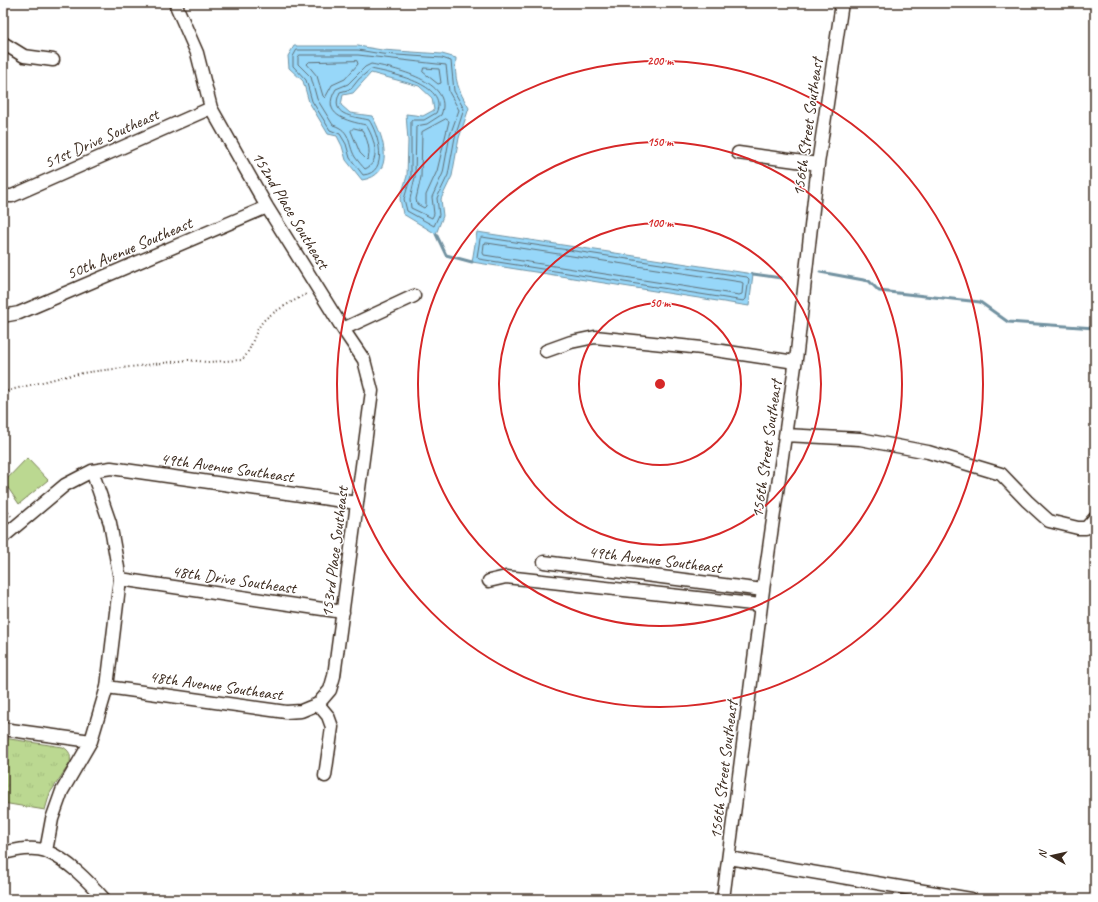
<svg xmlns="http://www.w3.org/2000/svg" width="1098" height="902" viewBox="0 0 1098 902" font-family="Caveat,sans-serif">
  <defs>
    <pattern id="grass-tufts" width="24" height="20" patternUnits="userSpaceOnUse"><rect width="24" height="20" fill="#bbd891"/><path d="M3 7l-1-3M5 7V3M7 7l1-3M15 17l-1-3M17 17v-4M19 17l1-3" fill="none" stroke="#a2ba7d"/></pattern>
  </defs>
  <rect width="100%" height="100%" fill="#fff"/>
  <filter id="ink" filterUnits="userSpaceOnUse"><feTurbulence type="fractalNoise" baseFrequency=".025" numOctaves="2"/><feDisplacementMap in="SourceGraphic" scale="8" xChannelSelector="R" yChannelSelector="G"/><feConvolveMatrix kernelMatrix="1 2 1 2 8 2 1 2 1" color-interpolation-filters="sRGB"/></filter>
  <g filter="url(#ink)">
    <path fill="url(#grass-tufts)" stroke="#7b8158" d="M3 738 63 747C70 751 71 755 70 763L50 793 45 810 3 803Z"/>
    <path fill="#bbd891" stroke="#7b8158" d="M27 458 48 480 19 504 4 482Z"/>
    <path fill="#97d7f9" stroke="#7292a1" d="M294 46H358L382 50 442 54 456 58C454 80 458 90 469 108L459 138 452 176 441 199 443 216 436 234 403 214 400 199 407 176 408 141 406 114 423 116 434 110 432 98 419 86 371 73 353 93 343 95 341 105 350 113 372 116C384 137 396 175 362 180L346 160 342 146 337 136 328 134 309 102 303 81 289 68 288 56Z
      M477 232 753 274 749 306 472 262Z"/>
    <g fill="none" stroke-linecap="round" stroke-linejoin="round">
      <path stroke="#606f76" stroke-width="1" d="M297 50H358L382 54 442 58 451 61 454 91 464 109 455 137 448 175 437 198 439 215 434 226 407 211 404 199 411 176V120H424L436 113C450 84 389 73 371 69L359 79 351 89 340 92C329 116 352 116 369 120 378 133 390 173 363 175L350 158 346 144 340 134 330 130 312 101 306 80 293 66V57Z
        M300 55H358L446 65 449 92 459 110 450 135 443 173 432 197 434 214 432 218 411 208 410 199 415 177 416 126 427 124 441 115C455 81 393 68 371 64L365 67 348 84 336 89C320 115 347 121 366 125 374 137 382 162 365 169 362 166 358 161 355 157 347 143 352 131 333 125L317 99 311 77 298 64V58Z
        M357 61 358 64 345 79 332 85 325 98 323 96 317 76 307 64 309 62Z
        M424 68 439 69 441 83 438 84 423 72Z
        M446 119 449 121 437 171 426 195V206L424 208 417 204 416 199 421 177 422 132Z
        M354 128 362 130C367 137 372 153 367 160L360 153 351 131Z
        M482 237 747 277 749 279 746 299 744 301 479 259 477 257 480 239Z
        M487 243 741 282 743 283 742 294 739 295 484 255 483 253 484 244Z"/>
      <path stroke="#7292a1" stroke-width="3" d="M436 234 446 255 472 262
        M820 272 869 281 879 291 980 302 1008 322 1095 328
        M753 274 781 278"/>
      <g stroke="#3b2a1e" stroke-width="15">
        <path id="minor" d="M175 3 197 53 211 108 267 207 343 329 364 360 372 391 334 676 330 690 318 704 328 716 332 727 325 776
          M3 43 24 56 53 60
          M738 153 818 164
          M3 196H12L211 108
          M3 316 19 313 267 207
          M343 329 414 296
          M546 351 571 342 595 337 702 348 795 362
          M785 435 860 439 928 452 1001 474 1027 501 1049 521 1078 528H1086L1095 518
          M3 537 65 485 92 471 111 468 357 503
          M544 562 763 590
          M120 579 343 612
          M489 581 506 577 761 605
          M107 687 286 712 301 711 318 704
          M3 729 91 741
          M46 851 52 819 62 791 91 741 107 687 120 579 110 523 92 471
          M3 853C16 850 33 846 46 851 69 861 88 881 104 899
          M729 858 971 899
          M723 899 763 590 797 352 818 164 842 3"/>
      </g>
      <path stroke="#3b2a1e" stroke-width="2" stroke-dasharray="1 3" stroke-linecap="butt" d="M3 392 62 377 89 372 188 360 207 362 242 360C252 350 253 335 261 324 267 314 296 300 308 293
        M3 506 11 516"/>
      <use href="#minor" stroke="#fff" stroke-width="12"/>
    </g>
  </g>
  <g fill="none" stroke="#d62828" stroke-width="2">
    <circle cx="660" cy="384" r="81"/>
    <circle cx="660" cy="384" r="161"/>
    <circle cx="660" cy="384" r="242"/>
    <circle cx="660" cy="384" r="323"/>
  </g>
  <g text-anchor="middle" stroke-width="3" stroke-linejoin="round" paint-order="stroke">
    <g font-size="17" fill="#3b2a1e" stroke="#fff">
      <text transform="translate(807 127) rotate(-82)" y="6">156th Street Southeast</text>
      <text transform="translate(101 138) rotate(-24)" y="6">51st Drive Southeast</text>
      <text transform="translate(291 210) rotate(59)" y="6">152nd Place Southeast</text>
      <text transform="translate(129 248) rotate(-23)" y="6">50th Avenue Southeast</text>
      <text transform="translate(766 449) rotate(-82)" y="6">156th Street Southeast</text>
      <text transform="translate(227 467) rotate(8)" y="6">49th Avenue Southeast</text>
      <text transform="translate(334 552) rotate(-83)" y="6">153rd Place Southeast</text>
      <text transform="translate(655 559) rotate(7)" y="6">49th Avenue Southeast</text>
      <text transform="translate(234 579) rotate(8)" y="6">48th Drive Southeast</text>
      <text transform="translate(216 685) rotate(8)" y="6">48th Avenue Southeast</text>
      <text transform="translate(723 770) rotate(-83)" y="6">156th Street Southeast</text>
    </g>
  </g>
  <circle cx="660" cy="384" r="6" fill="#d62828" stroke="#fff" stroke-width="2"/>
  <g font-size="12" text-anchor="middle" font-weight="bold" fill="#d62828" stroke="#fff" stroke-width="3" stroke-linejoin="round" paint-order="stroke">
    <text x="660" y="65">200 m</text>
    <text x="660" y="146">150 m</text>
    <text x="660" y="227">100 m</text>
    <text x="660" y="307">50 m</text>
  </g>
  <rect width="1098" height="902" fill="none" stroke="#fff" stroke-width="16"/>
  <rect x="8" y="8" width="1082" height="886" fill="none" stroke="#3b2a1e" stroke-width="1.5" filter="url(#ink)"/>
  <g transform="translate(1052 856) rotate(278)" stroke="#ffffff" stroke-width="3" paint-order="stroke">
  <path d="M0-3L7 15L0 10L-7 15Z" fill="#3b2a1e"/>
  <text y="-6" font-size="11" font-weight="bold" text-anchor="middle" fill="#3b2a1e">N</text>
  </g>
</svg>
